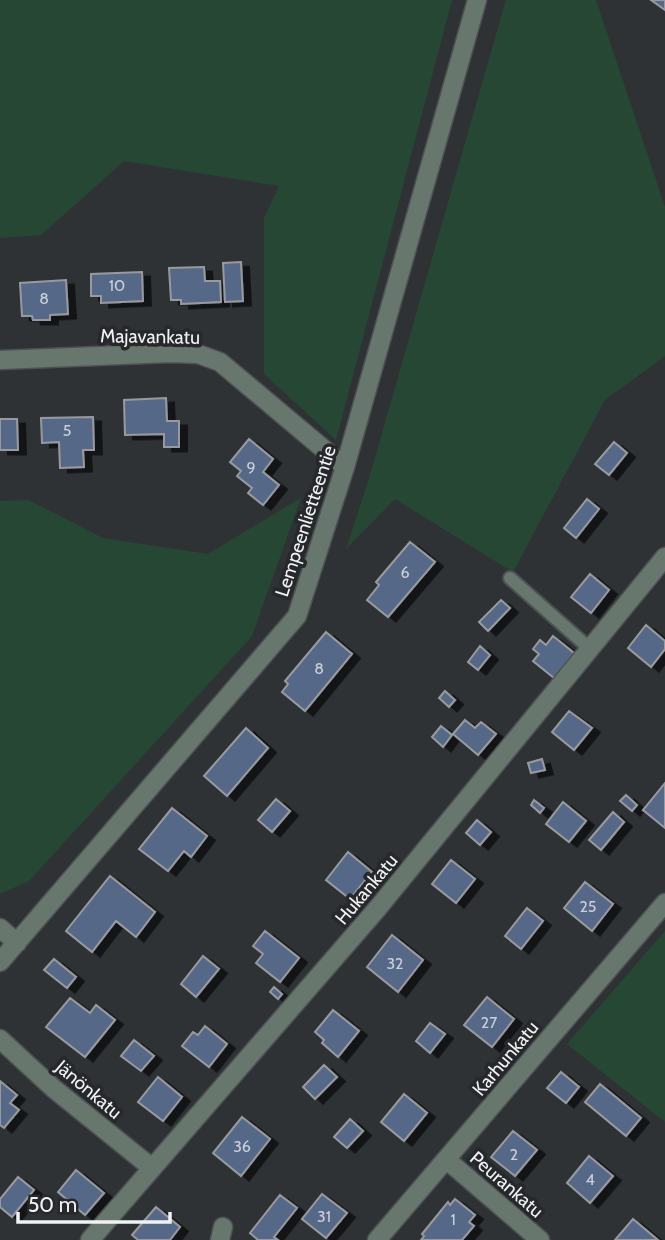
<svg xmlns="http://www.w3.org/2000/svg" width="665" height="1240" viewBox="0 0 665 1240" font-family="Cabin,sans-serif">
  <defs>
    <filter id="shadow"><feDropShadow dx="8" dy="4.5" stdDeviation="0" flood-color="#0009"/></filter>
  </defs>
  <rect width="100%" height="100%" fill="#2f3235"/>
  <path fill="#274735" d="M0 0H452L336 440 264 374V218L279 186 124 161 41 235 0 238Z
    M506 0H596L665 207V356L605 400 513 572 395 499 346 549 368 482Z
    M301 498 252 636 29 881 0 894V501L28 500 103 538 208 554Z
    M665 931V1122L567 1044Z"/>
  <path fill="#566887" stroke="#989a9f" stroke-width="2" filter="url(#shadow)" d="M651 0H665V10Z
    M241 262 243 301 225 302 223 263Z
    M204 267 205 281H220L221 302 181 304V300H171L169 268Z
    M142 272 143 301 101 303V296H91V274Z
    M66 280 68 314 50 315V320H33L32 316H22L20 283Z
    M166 398 167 421H179V447H164V434L125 435 124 400Z
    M93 417 94 450H83L84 467 60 468 59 442 42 443 41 418Z
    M0 419H17L18 450H0Z
    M249 439 273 459 263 472 279 485 263 505 248 493 252 488 237 476 241 471 230 462Z
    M614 442 627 453 609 475 595 464Z
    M587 499 599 509 576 538 564 528Z
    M410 542 435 562 388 617 367 600 379 585 376 582Z
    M590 574 609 590 591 613 571 597Z
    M501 600 510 608 488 631 479 622Z
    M646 625 665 641V649L651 667 628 648Z
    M326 632 352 654 305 711 282 692 288 684 285 681Z
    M553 636 574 653 554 678 533 661 539 654 533 649 540 640 546 645Z
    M480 646 490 655 478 670 468 662Z
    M445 691 455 700 449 707 439 698Z
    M569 711 592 728 574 750 552 732Z
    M465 720 475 728 481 722 496 734 478 755 453 734Z
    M441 726 452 735 443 747 432 737Z
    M246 728 268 748 227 796 204 776Z
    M542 759 545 770 531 773 528 763Z
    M665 783V828L643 810Z
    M626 795 637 805 632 811 620 801Z
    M276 799 290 811 272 832 258 820Z
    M534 800 544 808 540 813 531 805Z
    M563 802 586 821 569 842 546 824Z
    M172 808 207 836 191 857 184 851 168 871 139 849Z
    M613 812 624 822 601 850 589 840Z
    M477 820 491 832 480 845 466 833Z
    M348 852 372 872 350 899 326 880Z
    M451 860 475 879 456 903 432 884Z
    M110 876 155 912 136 937 116 921 92 952 66 931Z
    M585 882 613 904 592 931 564 908Z
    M527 908 543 921 521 949 505 936Z
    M265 931 299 958 280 982 256 963 263 954 253 946Z
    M392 935 423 960 398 992 367 967Z
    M203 956 219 969 196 997 181 984Z
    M54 959 76 977 67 988 44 970Z
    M274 987 282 994 278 999 270 992Z
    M487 997 514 1019 492 1047 464 1025Z
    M70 998 90 1013 96 1005 115 1020 85 1057 46 1027Z
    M333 1010 359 1031 338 1057 322 1043 324 1040 315 1032Z
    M430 1023 445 1034 430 1053 416 1041Z
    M205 1026 227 1044 209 1067 182 1046 193 1032 198 1035Z
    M134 1040 154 1056 141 1071 121 1056Z
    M324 1065 337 1077 315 1099 303 1087Z
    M561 1072 579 1087 566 1103 547 1088Z
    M158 1077 182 1097 163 1121 138 1102Z
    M0 1081 17 1095 10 1103 19 1110 4 1128 0 1125Z
    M600 1084 641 1118 626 1136 585 1102Z
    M404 1094 427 1113 404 1141 381 1122Z
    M242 1117 270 1139 241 1176 213 1153Z
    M350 1119 363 1131 347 1148 334 1137Z
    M513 1131 537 1150 515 1176 491 1157Z
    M589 1156 613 1176 590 1203 567 1183Z
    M76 1170 104 1193 85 1215 58 1192Z
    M18 1177 34 1190 12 1217 0 1207V1199Z
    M322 1194 347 1213 326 1238 302 1219Z
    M280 1195 297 1208 274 1237 278 1240H258L250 1233Z
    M455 1199 475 1215 469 1222 474 1226 462 1240H421L424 1236 422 1234 448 1202 450 1205Z
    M156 1207 180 1227 170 1240H138L132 1235Z
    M633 1219 658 1240H615Z"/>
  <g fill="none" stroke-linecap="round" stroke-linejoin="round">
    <g stroke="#4e5154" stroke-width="16">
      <path id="service" d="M510 578 589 648"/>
    </g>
    <g stroke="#4e5154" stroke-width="21">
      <path id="minor" d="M0 360 170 353 198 354 220 362 345 467
        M0 928 17 943
        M0 962 297 616 345 467 477 0
        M0 1039 53 1088 152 1168
        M447 1160 540 1240
        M90 1240 377 909 665 557
        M220 1240 223 1227
        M377 1240 665 903"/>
    </g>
    <use href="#service" stroke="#68776d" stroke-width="12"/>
    <use href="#minor" stroke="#68776d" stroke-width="18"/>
  </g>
  <g text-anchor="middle" stroke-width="7" stroke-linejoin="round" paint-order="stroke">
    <g font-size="16" fill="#cad0d9">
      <text x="117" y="291">10</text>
      <text x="44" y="304">8</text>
      <text x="67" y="436">5</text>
      <text x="251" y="473">9</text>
      <text x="405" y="578">6</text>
      <text x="319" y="674">8</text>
      <text x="588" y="912">25</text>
      <text x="395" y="969">32</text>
      <text x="489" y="1028">27</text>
      <text x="242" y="1152">36</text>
      <text x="514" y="1160">2</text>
      <text x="590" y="1185">4</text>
      <text x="324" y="1222">31</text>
      <text x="453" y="1225">1</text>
    </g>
    <g font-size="19" fill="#f0f2f4" stroke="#26282b">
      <text transform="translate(150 336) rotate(1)" y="7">Majavankatu</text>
      <text transform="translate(305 521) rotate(-72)" y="7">Lempeenlietteentie</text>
      <text transform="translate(366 889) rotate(-50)" y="7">Hukankatu</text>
      <text transform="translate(505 1058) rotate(-50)" y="7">Karhunkatu</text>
      <text transform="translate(89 1089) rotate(40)" y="7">Jänönkatu</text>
      <text transform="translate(507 1184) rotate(41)" y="7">Peurankatu</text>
    </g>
  </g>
  <path d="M18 1212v10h152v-10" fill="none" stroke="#f0f2f4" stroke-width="3.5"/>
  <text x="28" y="1212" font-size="21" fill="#f0f2f4" stroke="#26282b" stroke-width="5" paint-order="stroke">50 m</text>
</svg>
